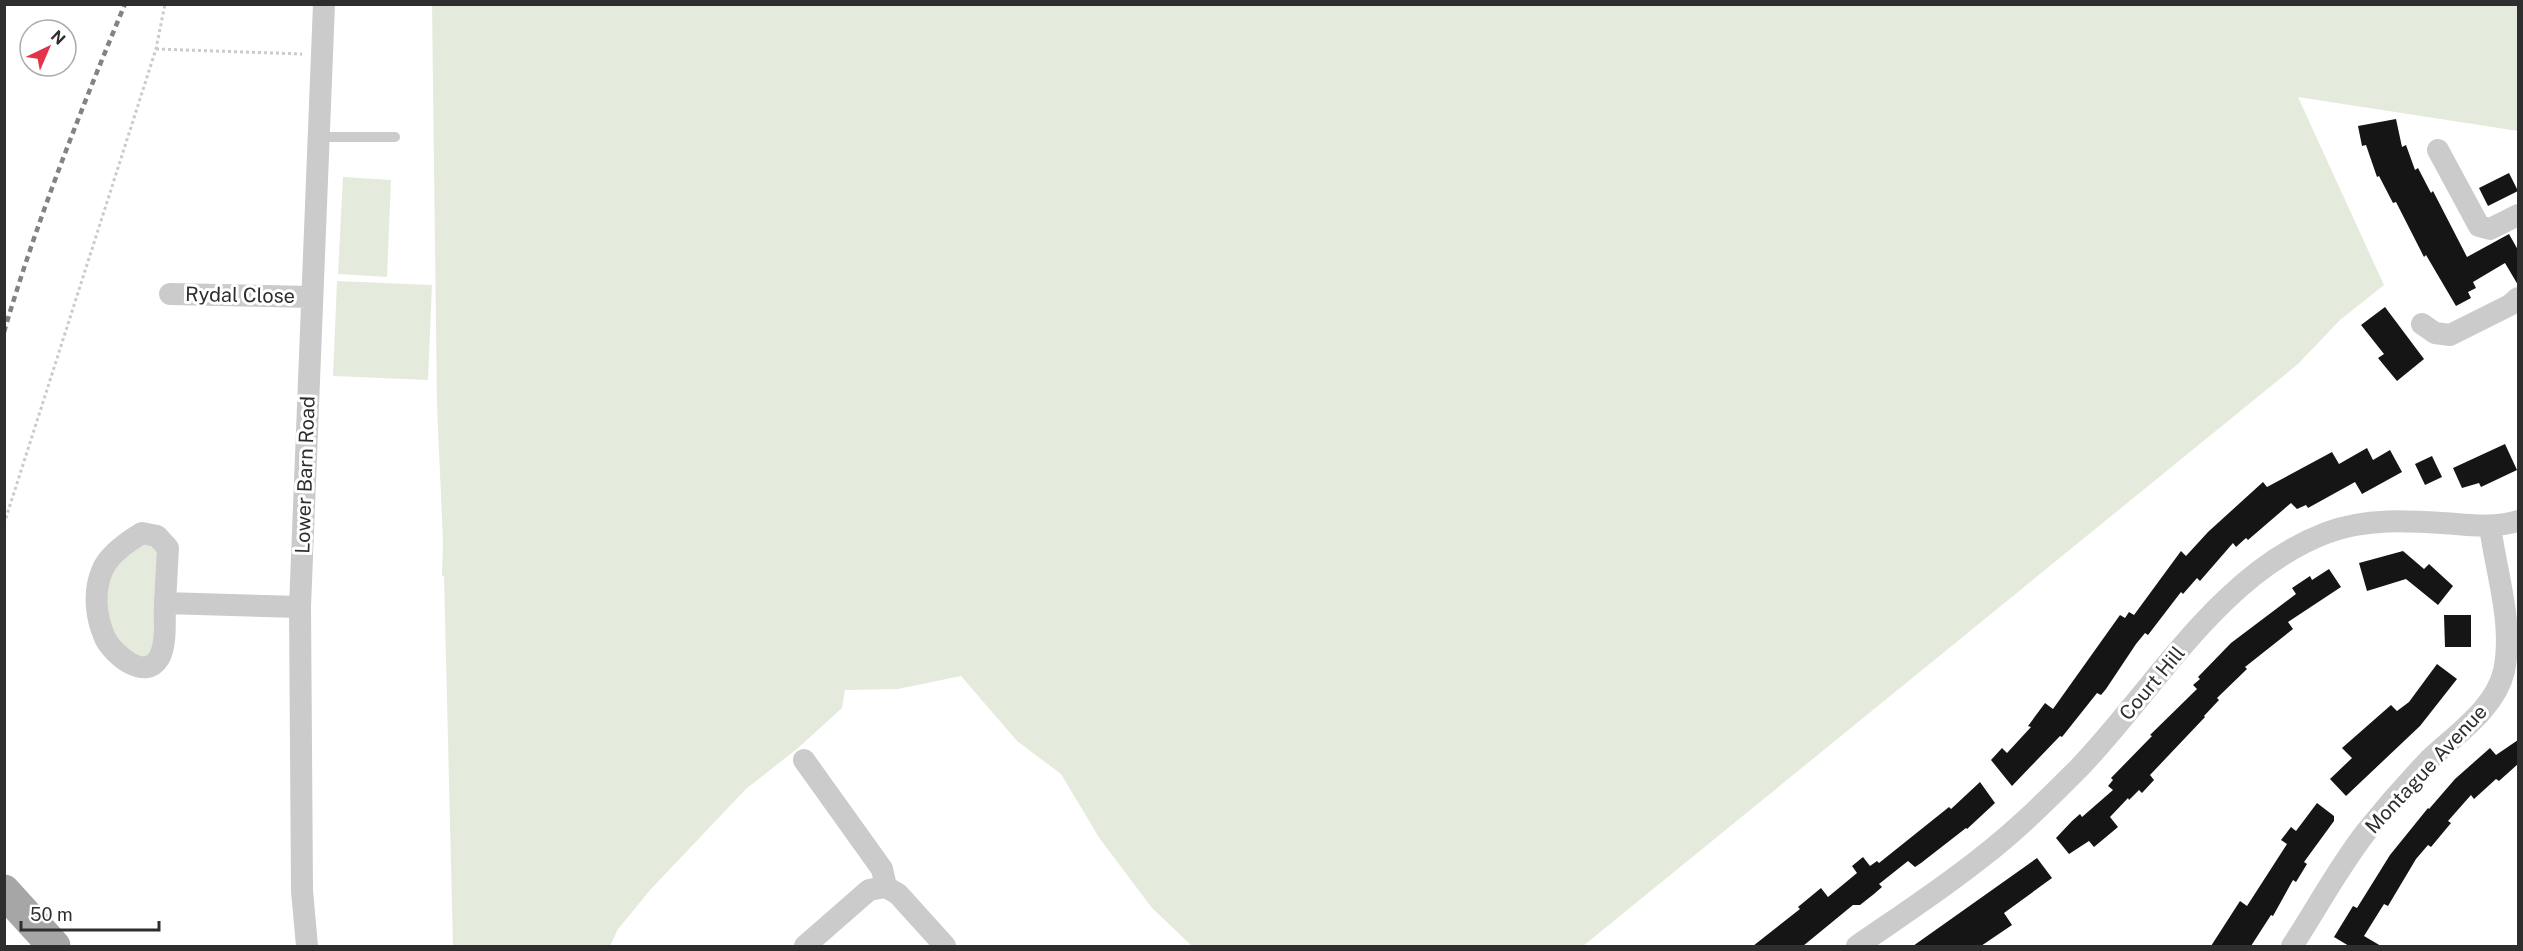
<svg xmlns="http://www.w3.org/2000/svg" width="2523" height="951" viewBox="0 0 2523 951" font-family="'Public Sans',sans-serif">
  <rect width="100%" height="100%" fill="#fff"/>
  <path fill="#e5ebdc" d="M432 5H2518V131L2298 97 2384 285 2340 320 2298 364 1583 946H1192L1152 908 1100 839 1061 774 1017 741 961 676 898 689 845 690 842 708 798 748 746 789 651 889 618 929 610 946H453L444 576H442L443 542 437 405Z
    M343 177 391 180 387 277 338 274Z
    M337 281 432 285 428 380 333 376Z
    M142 543 158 547 152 656 134 658 110 628 105 579 108 571Z"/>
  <path fill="#151515" d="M2396 119 2402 147 2406 145 2415 170 2418 168 2431 193 2433 191 2467 257 2509 234 2518 250V285L2505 263 2473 282 2476 288 2468 292 2471 298 2456 306 2426 255 2424 257 2396 202 2393 203 2379 176 2377 177 2366 145 2362 146 2358 126Z
    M2509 173 2518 191 2488 206 2479 188Z
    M2385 307 2424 359 2397 381 2378 358 2384 354 2361 325Z
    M2505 444 2517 470 2481 487 2479 483 2462 488 2453 468Z
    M2367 448 2373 460 2390 450 2402 472 2362 494 2355 482 2308 508 2306 505 2297 509 2291 503 2248 540 2246 538 2236 547 2233 543 2200 581 2197 578 2183 594 2181 592 2148 635 2145 633 2136 644 2106 689 2101 695 2097 693 2062 737 2060 736 2012 786 1991 760 2002 748 2007 753 2031 727 2028 726 2045 703 2053 709 2120 615 2125 618 2129 612 2134 615 2181 551 2186 556 2208 532 2263 482 2267 487 2332 452 2339 464Z
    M2432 456 2442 477 2425 485 2415 464Z
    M2403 551 2424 569 2429 564 2453 586 2438 605 2406 579 2367 591 2359 563Z
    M2329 569 2341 587 2288 622 2293 629 2245 667 2247 669 2217 698 2219 700 2204 716 2205 717 2150 775 2154 780 2142 793 2139 790 2129 800 2128 798 2110 817 2118 827 2094 847 2089 841 2069 854 2056 838 2072 821 2080 814 2082 817 2113 790 2108 786 2113 780 2111 778 2152 736 2150 735 2197 689 2193 685 2200 679 2198 677 2231 643 2296 594 2292 588 2310 576 2312 580Z
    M2444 615H2471V647H2445Z
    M2437 664 2457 679 2420 726 2346 796 2330 779 2352 758 2342 748 2391 705 2397 711 2409 702Z
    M2518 740V764L2499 781 2496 779 2474 799 2471 795 2448 821 2451 823 2431 847 2428 845 2416 859 2388 906 2384 904 2364 936 2381 946H2349L2334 937 2353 906 2357 908 2390 855 2428 808 2429 809 2455 779 2490 748 2496 755Z
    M1980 782 1995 803 1967 829 1966 828 1921 863 1915 867 1908 861 1879 884 1882 887 1874 894 1860 905H1853L1803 946H1753L1800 909 1798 907 1821 888 1828 897 1857 873 1852 866 1863 857 1870 866 1877 861 1879 863 1949 807 1951 809Z
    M2317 803 2334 816V821L2304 862 2307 864 2296 882 2293 880 2273 916 2271 915 2251 946H2211L2240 901 2247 906 2287 844 2281 840 2291 827 2296 831Z
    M2037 858 2052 878 2004 913 2012 925 1981 946H1913Z"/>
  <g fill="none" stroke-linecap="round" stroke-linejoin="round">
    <path stroke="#cbcbcb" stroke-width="3" stroke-dasharray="3 3" stroke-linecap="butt" d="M156 49 302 54
      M4 524 156 49 165 4"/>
    <path stroke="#cbcbcb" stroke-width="10" d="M317 137H395"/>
    <path stroke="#cbcbcb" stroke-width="22" d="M2438 150 2479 226 2490 229 2518 215
      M170 294 311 297
      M2422 324 2435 333 2450 335 2510 305 2518 298
      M165 603C164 620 167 644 159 658 145 682 113 654 105 638 96 618 93 592 102 571 108 555 127 542 142 533L157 536 168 548 165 603 300 607
      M804 760 882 869 886 887 898 894 945 946
      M307 946 302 891 300 607 324 4
      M805 946 869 890 886 887
      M1857 946C1899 917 1942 889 1982 857 2017 830 2048 799 2079 768 2155 689 2219 574 2326 533 2368 517 2412 521 2456 524 2478 526 2497 527 2518 521
      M2292 946C2317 908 2338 868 2366 832 2386 807 2407 783 2429 760 2456 734 2495 709 2504 671 2514 624 2496 573 2490 526"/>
    <path stroke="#a6a6a6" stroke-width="33" d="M4 891 54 946"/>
    <path stroke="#838383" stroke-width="4.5" stroke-dasharray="6 4.5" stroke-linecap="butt" d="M4 332C37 220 80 112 125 4"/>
  </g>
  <g text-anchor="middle" stroke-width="6" stroke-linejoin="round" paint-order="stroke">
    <g font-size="20" fill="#2e2e2e" stroke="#fff">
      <text transform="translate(240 295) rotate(1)" y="7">Rydal Close</text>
      <text transform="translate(305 475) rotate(-88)" y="7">Lower Barn Road</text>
      <text transform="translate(2152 683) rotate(-50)" y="7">Court Hill</text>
      <text transform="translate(2426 769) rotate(-47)" y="7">Montague Avenue</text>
    </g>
  </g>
  <rect width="2523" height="951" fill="none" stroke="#2e2e2e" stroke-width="12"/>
  <g transform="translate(48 48) rotate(44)"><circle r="28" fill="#ffffff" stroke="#ababab" stroke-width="1.5"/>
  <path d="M0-4.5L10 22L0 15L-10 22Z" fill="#e23348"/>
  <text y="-9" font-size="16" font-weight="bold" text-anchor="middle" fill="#2e2e2e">N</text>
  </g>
  <path d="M21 921v9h138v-9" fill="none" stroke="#2e2e2e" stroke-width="3"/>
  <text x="30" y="921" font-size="18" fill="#2e2e2e" stroke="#ffffff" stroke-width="4.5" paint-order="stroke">50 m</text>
</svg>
